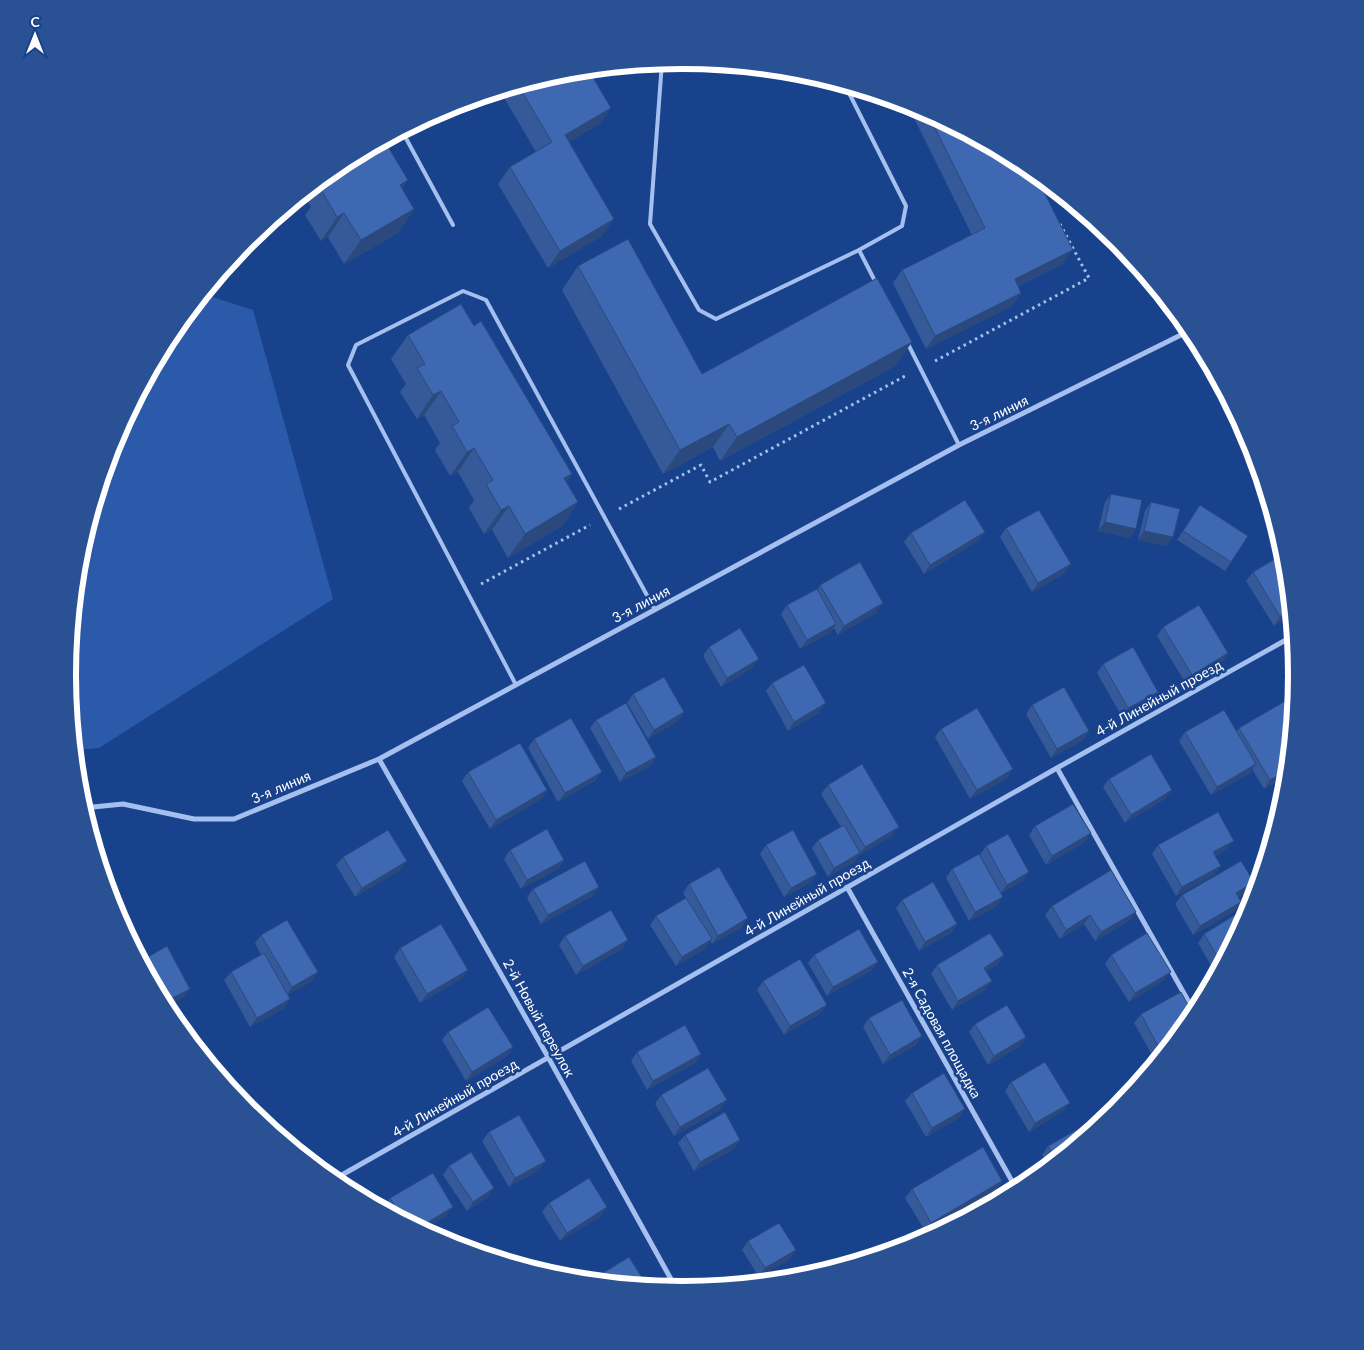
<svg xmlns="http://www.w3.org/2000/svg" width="1364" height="1350" viewBox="0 0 1364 1350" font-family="Lato,sans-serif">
  <rect width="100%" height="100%" fill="#19428c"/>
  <path fill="#2c5aaa" d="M203 294 253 310 333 599 99 748 74 750 67 675 79 555 114 439 171 333Z"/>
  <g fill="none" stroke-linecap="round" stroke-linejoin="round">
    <path stroke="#a5c0ee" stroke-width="3" stroke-dasharray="2.5 4" stroke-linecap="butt" d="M935 361 1089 278 1060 224
      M619 509 701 465 710 482 907 375
      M481 584 590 525"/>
    <path stroke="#a5c0ee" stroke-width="4" d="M662 62 650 224 699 310 716 319 859 250 902 226 906 206 845 85
      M402 131 453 225
      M859 250 876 283
      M907 342 959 445
      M516 685 348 365 356 345 463 291 486 300 655 610"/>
    <path stroke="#a5c0ee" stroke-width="5" d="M379 759 548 1057 677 1290
      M1057 768 1195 1013
      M83 808 123 804 194 819H234L379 759 959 445 1191 330
      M847 887 1017 1190
      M333 1180 1057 768 1293 636"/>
  </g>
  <path fill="#355999" d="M562 72 611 108 599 124 569 142 602 236 548 268 498 184 510 167 536 152 500 91Z
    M907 104 918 107 1024 164 1064 263 1018 286 1021 293 1012 306 926 349 893 283 902 270 972 235Z
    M341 163 408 180 402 188 414 209 398 233 344 264 328 237 321 241 305 215 311 207 303 194Z
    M578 266 702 374 912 342 895 366 720 461 713 447 663 474 562 290Z
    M408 335 566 482 578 502 562 526 508 558 492 530 484 534 469 508 474 500 458 472 450 476 435 450 440 443 424 415 417 419 400 392 406 384 391 359Z
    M1111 494 1130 538 1098 531 1105 502Z
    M1151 502 1167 546 1138 540 1145 511Z
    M1200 505 1248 536 1225 571 1177 540Z
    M1006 528 1065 573 1032 592 1000 537Z
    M985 532 978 541 924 574 904 542 911 533Z
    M1253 572 1291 615 1274 626 1246 581Z
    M820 585 877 612 838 635 834 628 830 633 800 649 781 614 787 605 817 590Z
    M1163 627 1228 653 1222 662 1186 684 1157 636Z
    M709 647 752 668 721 687 703 656Z
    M1103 664 1158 692 1152 701 1122 717 1097 673Z
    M1291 665 1297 675 1295 692 1284 673Z
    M772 683 820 712 788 731 766 691Z
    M633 694 684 712 678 721 648 739 627 703Z
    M1032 705 1089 731 1083 740 1051 758 1026 714Z
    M1293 711 1287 776 1264 789 1252 769 1250 773 1211 795 1179 741 1185 732 1237 731 1239 728Z
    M596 720 656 757 650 766 620 782 590 728Z
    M941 729 1007 778 970 799 935 737Z
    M534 739 596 780 558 802 528 748Z
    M468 772 547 790 541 799 490 829 462 781Z
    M1109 779 1166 798 1125 823 1103 787Z
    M828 785 892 836 858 856 854 862 828 877 812 848 818 840 841 827 821 794Z
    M1035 826 1085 842 1046 865 1029 835Z
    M766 845 811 882 784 897 760 854Z
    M1158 845 1227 849 1215 856V874L1176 896 1152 854Z
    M986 846 1023 881 1001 893 980 855Z
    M510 850 564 860 558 869 521 889 504 859Z
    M343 857 400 870 355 897 336 865Z
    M952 869 997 906 969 921 946 878Z
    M1254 882 1248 891 1238 897 1241 902 1235 911 1193 935 1175 904 1182 895Z
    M689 884 742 927 712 944 710 941 706 948 676 966 650 925 656 916 686 898 683 893Z
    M533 889 593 896 541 924 527 898Z
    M902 900 957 924 951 933 919 951 896 908Z
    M1052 906 1136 912 1130 920 1095 941 1084 924 1060 939 1045 915Z
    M1244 922 1216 974 1198 943 1204 934Z
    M261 935 312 981 287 995 290 999 284 1008 250 1027 224 980 231 972 261 955 255 943Z
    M565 936 622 949 576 975 559 945Z
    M400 948 462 978 420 1003 394 957Z
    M814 955 878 962 872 970 827 996 808 963Z
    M1004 955 998 964 986 972 992 981 985 990 952 1010 931 974 937 965Z
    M1111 955 1164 980 1129 1002 1105 964Z
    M763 981 821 1013 784 1035 757 990Z
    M1141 1014 1194 1016 1152 1055 1134 1023Z
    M869 1018 916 1045 883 1064 863 1027Z
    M975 1024 1026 1037 1020 1046 988 1065 969 1032Z
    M448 1032 513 1047 507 1056 466 1081 442 1040Z
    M637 1052 701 1054 695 1063 647 1090 631 1061Z
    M1011 1082 1063 1111 1029 1132 1005 1091Z
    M912 1093 959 1118 926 1137 905 1101Z
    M661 1095 721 1109 674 1136 655 1104Z
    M489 1132 546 1161 539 1170 509 1187 482 1141Z
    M685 1135 734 1149 694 1171 678 1143Z
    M1083 1137 1049 1166 1042 1155 1048 1146Z
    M449 1166 488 1197 467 1211 443 1175Z
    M1002 1181 996 1190 925 1231 905 1198 912 1189Z
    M390 1198 446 1216 422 1230 387 1211 384 1206Z
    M549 1203 601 1216 560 1241 542 1212Z
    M748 1241 790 1259 759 1277 742 1250Z"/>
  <path fill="#2b497d" d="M611 108 599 124 553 152 565 135Z
    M408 180 391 204 400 185Z
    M414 209 398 233 344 264 361 240Z
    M344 213 328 237 321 241 337 217Z
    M614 219 602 236 548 268 560 251Z
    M1073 250 1064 263 1005 292 1015 279Z
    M1021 293 1012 306 926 349 935 336Z
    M912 342 895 366 720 461 737 437Z
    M441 391 424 415 417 419 433 395Z
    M729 424 713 447 663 474 680 450Z
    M474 448 458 472 450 476 467 452Z
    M572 474 555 498 564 478Z
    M578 502 562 526 508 558 525 534Z
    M509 506 492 530 484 534 501 510Z
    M1105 522 1136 529 1130 538 1098 531Z
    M1144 531 1173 537 1167 546 1138 540Z
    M985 532 978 541 924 574 930 565Z
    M1071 564 1065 573 1032 592 1038 583Z
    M883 603 877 612 838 635 844 626Z
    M1291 610V615L1274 626 1280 617Z
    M836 624 830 633 800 649 807 640Z
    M1228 653 1222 662 1186 684 1192 675Z
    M759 659 752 668 721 687 727 678Z
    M1158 692 1152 701 1122 717 1128 708Z
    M826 703 820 712 788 731 794 722Z
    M684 712 678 721 648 739 654 730Z
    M1089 731 1083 740 1051 758 1057 749Z
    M656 757 650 766 620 782 626 773Z
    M1256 764 1250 773 1211 795 1217 787Z
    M1013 769 1007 778 970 799 977 790Z
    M1288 770 1287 776 1264 789 1270 780Z
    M602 772 596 780 558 802 565 793Z
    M547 790 541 799 490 829 496 820Z
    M1172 790 1166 798 1125 823 1131 815Z
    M899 827 892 836 858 856 865 847Z
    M1091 833 1085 842 1046 865 1052 856Z
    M1234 841 1227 849 1207 861 1213 852Z
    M860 853 854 862 828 877 834 868Z
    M564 860 558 869 521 889 527 880Z
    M407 861 400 870 355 897 362 888Z
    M1221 866 1215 874 1176 896 1182 887Z
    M1029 872 1023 881 1001 893 1007 885Z
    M817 874 811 882 784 897 791 888Z
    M1254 882 1248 891 1230 901 1236 893Z
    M599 887 593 896 541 924 548 915Z
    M1003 897 997 906 969 921 975 912Z
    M1241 902 1235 911 1193 935 1200 926Z
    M1136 912 1130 920 1095 941 1101 932Z
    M1090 915 1084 924 1060 939 1066 930Z
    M748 918 742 927 712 944 718 936Z
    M957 924 951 933 919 951 925 942Z
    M712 939 706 948 676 966 682 957Z
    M628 940 622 949 576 975 583 966Z
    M1004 955 998 964 977 977 984 968Z
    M878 962 872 970 827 996 833 987Z
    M468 970 462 978 420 1003 427 994Z
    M318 972 312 981 286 996 292 987Z
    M1171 972 1164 980 1129 1002 1135 993Z
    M992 981 985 990 952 1010 958 1001Z
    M190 989 184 997 166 1007 163 1003Z
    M290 999 284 1008 250 1027 257 1018Z
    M827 1005 821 1013 784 1035 790 1026Z
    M1178 1035 1170 1045 1152 1055 1158 1046Z
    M922 1036 916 1045 883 1064 890 1055Z
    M1026 1037 1020 1046 988 1065 994 1056Z
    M513 1047 507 1056 466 1081 472 1072Z
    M701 1054 695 1063 647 1090 653 1081Z
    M727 1100 721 1109 674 1136 680 1127Z
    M1070 1103 1063 1111 1029 1132 1035 1123Z
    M965 1109 959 1118 926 1137 932 1128Z
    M740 1140 734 1149 694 1171 700 1162Z
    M546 1161 539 1170 509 1187 515 1178Z
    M1002 1181 996 1190 925 1231 931 1223Z
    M494 1188 488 1197 467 1211 473 1202Z
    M453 1207 446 1216 422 1230 418 1228Z
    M607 1207 601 1216 560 1241 567 1233Z
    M796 1250 790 1259 759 1277 765 1268Z"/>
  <path fill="#3e68b2" stroke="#2b497d" d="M588 69 611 108 565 135 614 219 560 251 510 167 552 142 518 85 562 72Z
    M927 112 1024 164 1034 172 1073 250 1015 279 1021 293 935 336 902 270 985 228Z
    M384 140 408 180 400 185 414 209 361 240 344 213 337 217 322 191 329 186 324 177 341 163Z
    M628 239 702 374 877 278 912 342 737 437 729 424 680 450 578 266Z
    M461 304 474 326 481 321 572 474 564 478 578 502 525 534 509 506 501 510 486 484 493 480 474 448 467 452 452 426 459 422 441 391 433 395 417 368 425 364 408 335Z
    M1111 494 1142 500 1136 529 1105 522Z
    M965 500 985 532 930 565 911 533Z
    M1151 502 1180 509 1173 537 1144 531Z
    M1200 505 1248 536 1231 562 1183 531Z
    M1039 510 1071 564 1038 583 1006 528Z
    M1285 553 1291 610 1280 617 1253 572Z
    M860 562 883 603 844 626 820 585Z
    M817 589 836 624 807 640 787 605Z
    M1199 605 1228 653 1192 675 1163 627Z
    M740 628 759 659 727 678 709 647Z
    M1133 647 1158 692 1128 708 1103 664Z
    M1296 662 1297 675V676L1291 665Z
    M804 665 826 703 794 722 772 683Z
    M664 677 684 712 654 730 633 694Z
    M1064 687 1089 731 1057 749 1032 705Z
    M1287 700 1293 711 1288 770 1270 780 1239 728Z
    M626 703 656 757 626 773 596 720Z
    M977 708 1013 769 977 790 941 729Z
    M1224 710 1256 764 1217 787 1185 732Z
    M571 718 602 772 565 793 534 739Z
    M520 743 547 790 496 820 468 772Z
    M1151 754 1172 790 1131 815 1109 779Z
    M862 764 899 827 865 847 828 785Z
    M1073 804 1091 833 1052 856 1035 826Z
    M1218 812 1234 841 1213 852 1221 866 1182 887 1158 845Z
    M844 825 860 853 834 868 818 840Z
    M547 829 564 860 527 880 510 850Z
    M388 830 407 861 362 888 343 857Z
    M793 830 817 874 791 888 766 845Z
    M1008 834 1029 872 1007 885 986 846Z
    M979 854 1003 897 975 912 952 869Z
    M585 861 599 887 548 915 533 889Z
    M1241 861 1254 882 1236 893 1241 902 1200 926 1182 895Z
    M719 867 748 918 718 936 689 884Z
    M1111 870 1136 912 1101 932 1090 915 1066 930 1052 906Z
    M933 882 957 924 925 942 902 900Z
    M686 898 712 939 682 957 656 916Z
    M611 910 628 940 583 966 565 936Z
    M1238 913 1244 922 1222 964 1204 934Z
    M287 920 318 972 292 987 261 935Z
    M441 924 468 970 427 994 400 948Z
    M859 929 878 962 833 987 814 955Z
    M990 933 1004 955 984 968 992 981 958 1001 937 965Z
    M1147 933 1171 972 1135 993 1111 955Z
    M167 946 190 989 163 1003 141 961Z
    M264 953 290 999 257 1018 231 972Z
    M800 959 827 1005 790 1026 763 981Z
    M1181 992 1194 1016 1178 1035 1158 1046 1141 1014Z
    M902 1000 922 1036 890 1055 869 1018Z
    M1007 1005 1026 1037 994 1056 975 1024Z
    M488 1007 513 1047 472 1072 448 1032Z
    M685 1025 701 1054 653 1081 637 1052Z
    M1045 1062 1070 1103 1035 1123 1011 1082Z
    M708 1068 727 1100 680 1127 661 1095Z
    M944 1073 965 1109 932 1128 912 1093Z
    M725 1112 740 1140 700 1162 685 1135Z
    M519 1115 546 1161 515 1178 489 1132Z
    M1078 1129 1083 1137 1056 1160 1048 1146Z
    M983 1147 1002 1181 931 1223 912 1189Z
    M471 1152 494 1188 473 1202 449 1166Z
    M433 1173 453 1207 418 1228 403 1220 390 1198Z
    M589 1178 607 1207 567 1233 549 1203Z
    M376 1198 382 1209 369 1202Z
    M779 1223 796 1250 765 1268 748 1241Z
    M629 1257 648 1287 590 1281Z
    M812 1267 816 1274 802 1278 790 1279Z"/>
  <g text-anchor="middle" stroke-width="5" stroke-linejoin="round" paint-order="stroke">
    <g font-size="14" fill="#fff" stroke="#19428c">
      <text transform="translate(999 413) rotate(-26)" y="5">3-я линия</text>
      <text transform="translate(641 604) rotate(-28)" y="5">3-я линия</text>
      <text transform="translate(1159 698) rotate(-29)" y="5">4-й Линейный проезд</text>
      <text transform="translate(281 787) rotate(-23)" y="5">3-я линия</text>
      <text transform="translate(807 897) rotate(-30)" y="5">4-й Линейный проезд</text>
      <text transform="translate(539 1018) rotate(61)" y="5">2-й Новый переулок</text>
      <text transform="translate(942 1033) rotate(61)" y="5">2-я Cадовая площадка</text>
      <text transform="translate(455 1098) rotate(-30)" y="5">4-й Линейный проезд</text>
    </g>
  </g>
  <path d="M0 0H1364V1350H0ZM76 675a606 606 0 1 1 1212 0a606 606 0 1 1-1212 0Z" fill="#2b5195" fill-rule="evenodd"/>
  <path fill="none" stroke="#fff" stroke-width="6" d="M76 675a606 606 0 1 1 1212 0a606 606 0 1 1-1212 0Z"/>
  <g transform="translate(35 35)" stroke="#19428c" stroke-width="4" paint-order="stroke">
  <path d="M0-4L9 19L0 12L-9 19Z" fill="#ffffff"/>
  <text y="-8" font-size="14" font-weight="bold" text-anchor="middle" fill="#ffffff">С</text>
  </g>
</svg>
